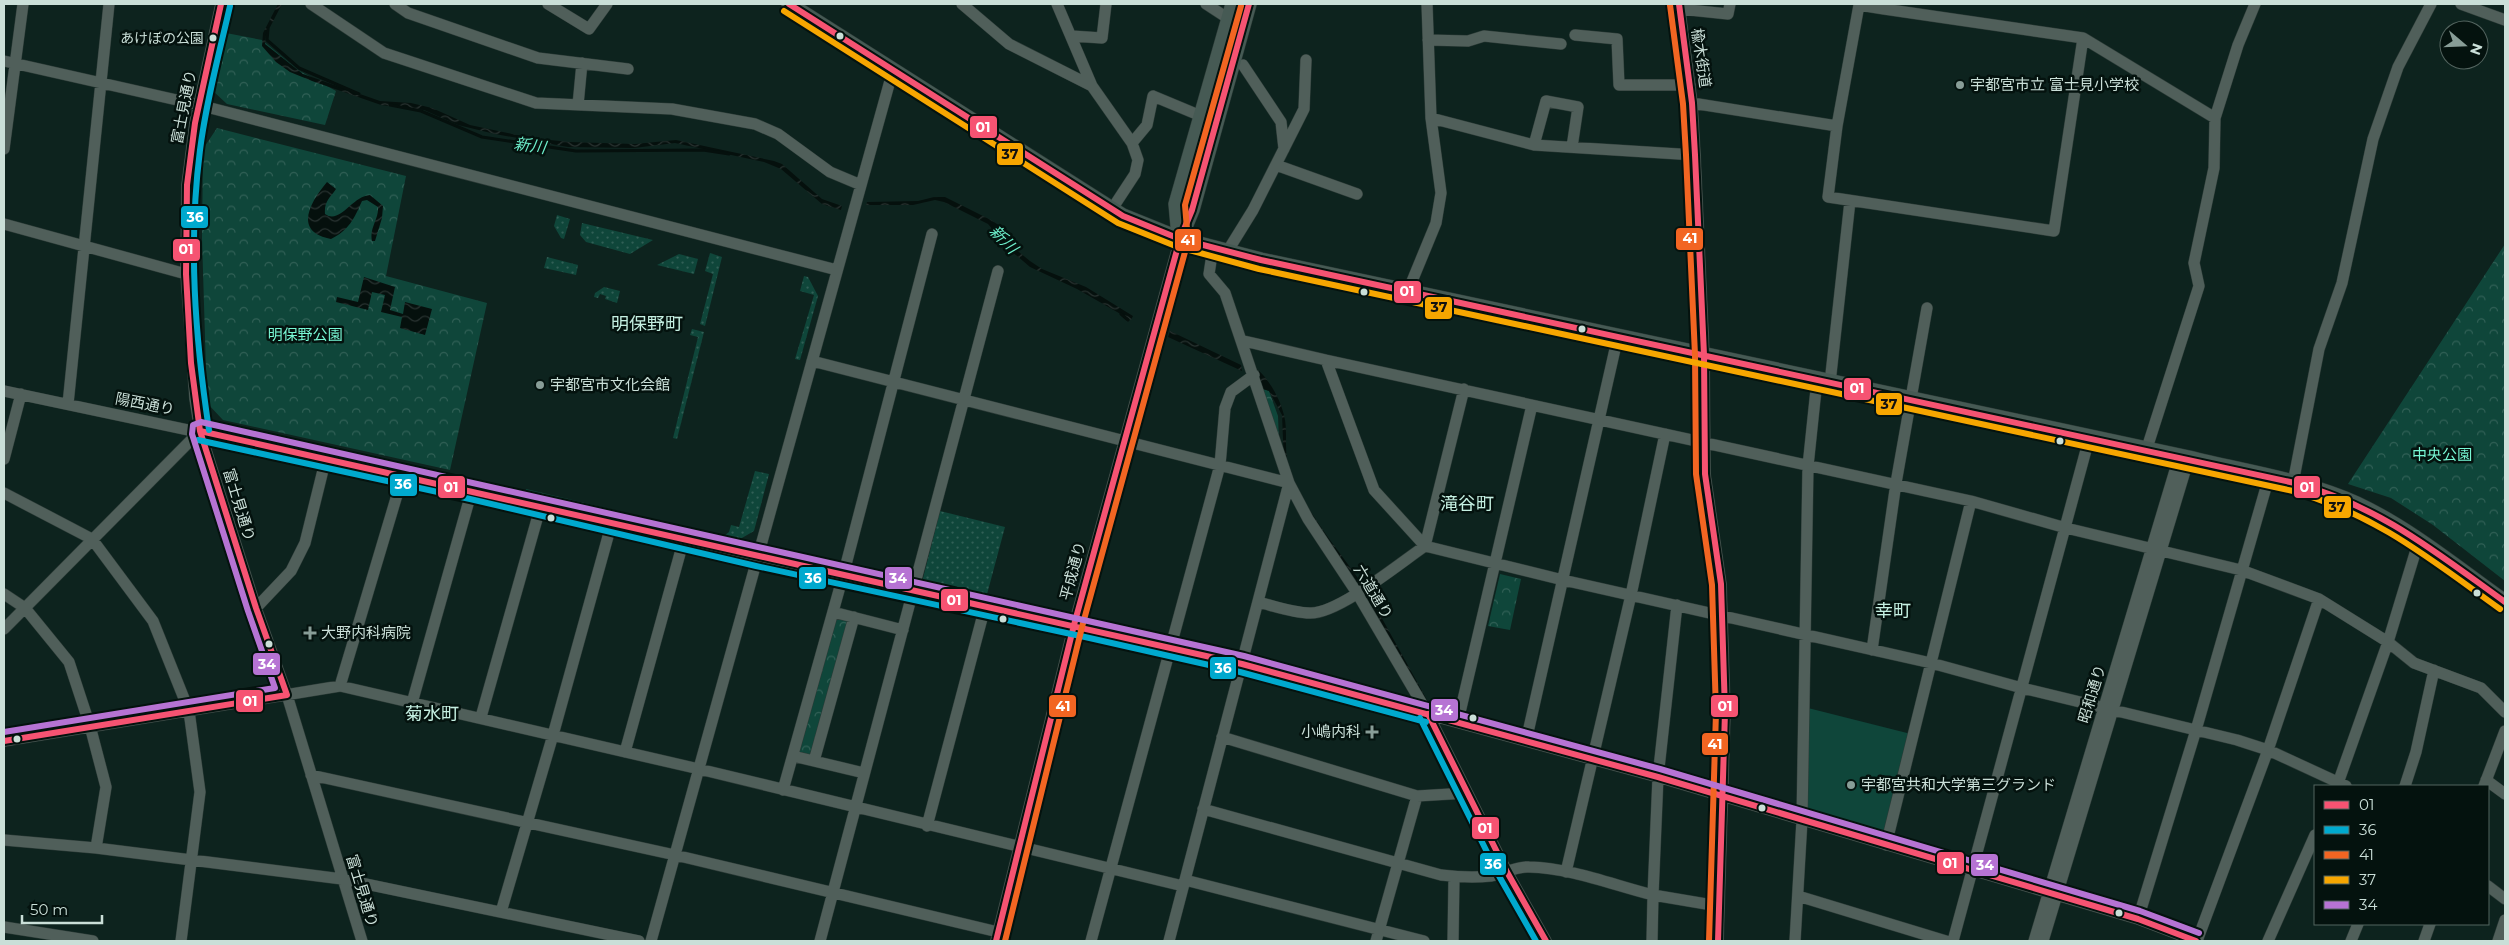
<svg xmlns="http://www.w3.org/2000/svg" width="2509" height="945" viewBox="0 0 2509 945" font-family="Montserrat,'Noto Sans JP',sans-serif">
  <defs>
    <pattern id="grass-dots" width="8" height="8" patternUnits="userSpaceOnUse" patternTransform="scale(1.25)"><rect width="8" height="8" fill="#0f463a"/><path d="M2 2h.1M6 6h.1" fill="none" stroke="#316056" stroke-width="1.8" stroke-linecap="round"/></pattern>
    <pattern id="park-crowns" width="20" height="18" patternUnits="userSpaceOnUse" patternTransform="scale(1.25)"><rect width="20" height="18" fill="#0f463a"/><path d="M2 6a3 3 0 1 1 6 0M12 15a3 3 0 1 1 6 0" fill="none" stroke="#316056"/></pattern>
    <pattern id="water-waves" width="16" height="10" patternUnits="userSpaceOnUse" patternTransform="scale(1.25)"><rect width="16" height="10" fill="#05100d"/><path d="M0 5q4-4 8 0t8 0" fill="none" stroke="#283230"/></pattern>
  </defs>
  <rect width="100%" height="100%" fill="#0d231e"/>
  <path fill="url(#grass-dots)" d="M557 215 570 219 564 239 561 238 554 226Z
    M582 223 653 240 630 254 586 242 580 235Z
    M710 253 722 257 705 326 700 324 713 274 705 271Z
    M679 254 698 259 694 274 657 265Z
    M547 257 578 265 576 275 544 268Z
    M804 276 808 277 818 296 800 360 795 359 814 295 800 291Z
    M604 287 620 291 617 303 605 299 606 296 600 294 598 298 594 297 595 293Z
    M692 329 704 332 677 439 673 438 698 337 690 335Z
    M755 471 769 474 754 531 735 542 525 494 526 489 724 536 729 532 731 525 739 527Z
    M940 511 1005 527 986 598 922 582Z"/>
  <path fill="url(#park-crowns)" d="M226 33 262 40 298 70 336 91 325 125 227 104 213 91Z
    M217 128 406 176 386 276 487 303 450 470 223 420 207 403 202 238 203 149Z
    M2505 244V581L2433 525 2391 498 2348 484Z
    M1263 389 1269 391 1278 416 1279 443Z
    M1500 574 1521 579 1510 630 1488 626Z
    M836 616 849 619 812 756 797 754Z"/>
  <path fill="#0f463a" d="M1808 708 1911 734 1884 833 1880 835 1807 814Z"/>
  <path fill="url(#water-waves)" d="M278 4H282L266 35 265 44 303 74 380 101 411 103 432 108 470 125 531 138 569 142 635 144 676 140 774 161 782 164 822 199 842 206 841 210 822 204 781 169 764 162 675 143 634 148 568 147 495 134 458 125 424 110 381 105 312 81 290 72 276 62 262 46 263 33Z
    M327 182 336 189C330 198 324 201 325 214 340 225 352 196 370 195L383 206 382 218 375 241H372C369 228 379 219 378 207L367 200 362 201C354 219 349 230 331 239 292 232 311 201 327 182Z
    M934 197H945L991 220 1000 226 1014 248 1030 261 1042 269 1086 287 1133 316 1131 320 1077 289 1030 267 1010 250 988 224 944 202 935 200 913 205H866L867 202 918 201Z
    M364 277 395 287 390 310 403 314 405 302 432 309 425 335 400 328 402 317 381 312 385 295 372 292 368 310 336 302 337 297 358 302Z
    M1170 331 1241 365 1242 371 1168 337Z
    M1257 369C1269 379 1280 399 1284 415 1288 430 1284 448 1288 464 1298 503 1339 550 1362 584L1360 586 1303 505 1284 464 1282 415 1269 391 1263 389Z
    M1368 593 1427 700 1424 701 1365 594Z"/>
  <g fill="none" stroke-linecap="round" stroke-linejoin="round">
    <path stroke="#05100d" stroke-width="3" d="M268 29 267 40 299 68 359 94
      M390 105 421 111 482 137 576 151 703 150 729 154
      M1121 314 1128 320"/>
    <g stroke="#2c3b37" stroke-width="12">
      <path id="minor" d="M221 4 195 123 187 185 186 274 195 399 200 431 256 608 287 695 362 941
        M311 4 384 53 536 103 672 109 755 124 778 134 830 172 861 185
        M395 4 408 13 538 58 628 69
        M548 4 589 29 607 4
        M962 4 1009 44 1092 86 1132 143 1138 160 1135 174 1112 209
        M1057 4 1092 86
        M1206 4 1229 19
        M1679 4 1692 103 1695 155 1704 355 1705 474 1721 584 1725 712 1718 941
        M2461 4 2505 20
        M1680 9 1728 14 1730 4
        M1575 35 1617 39 1619 85H1690
        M1072 36 1102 38 1106 4
        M2083 38 2215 118
        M1428 40 1468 41 1484 36 1561 44
        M4 61 199 105 837 270
        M1243 65 1281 122 1284 149
        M1692 103 1837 126 1859 5 1884 9 1886 4
        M578 105 582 63
        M1431 118 1534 145 1695 155
        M1837 126 1828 197 2054 231 2083 38 1884 9
        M1132 143 1147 125 1153 96 1201 116
        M1534 145 1546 101 1578 107 1572 147
        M4 149 23 4
        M1276 165 1357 194
        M4 224 186 274
        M1213 248 1209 274 1225 293 1289 483 1308 519 1357 593 1428 714 1507 872 1546 941
        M1227 252 1253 210 1304 109 1306 60
        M1408 291 1436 223 1441 193 1431 118 1427 4
        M1244 341 1326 360 1374 490 1425 546 1563 580 1931 663 2022 688 2237 740 2268 750 2346 786
        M1326 360 1971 501 2066 528 2241 570 2319 599 2388 642 2414 663 2481 688 2505 712
        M812 361 1289 483 1169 941
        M1830 383 1850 201
        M4 391 472 490 758 557 1242 664 1658 777 2138 919 2196 941
        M68 404 109 4
        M2146 451 2199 286 2194 263 2214 168 2215 118 2238 45 2255 4
        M4 459 21 394
        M2293 483 2319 349 2342 283 2373 139 2398 67 2431 4
        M4 493 92 539 153 621 189 711 200 792 181 941
        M4 594 25 608 69 662 90 726 106 787 96 848
        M1258 602C1274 606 1293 613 1310 613 1338 614 1400 563 1425 546L1464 389
        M256 608 291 571 305 543 326 458
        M833 612 903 630
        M4 629 200 431
        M1872 650 1896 483 1927 308
        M340 686 403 475
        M412 703 472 490
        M481 717 541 505
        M1458 721 1532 405
        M1222 737 1417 796 1467 793
        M4 741 340 686 699 769 1183 886
        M1526 741 1618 336
        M625 752 684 539
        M793 756 864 773
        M814 761 854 617
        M311 775 675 855 998 932
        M2486 780 2505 794
        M2337 786 2388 642 2419 540
        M2405 786 2416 752 2434 670
        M2484 786 2505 731
        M783 790 843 576 932 234
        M1203 809 1441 875C1457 877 1475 878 1491 876 1504 874 1516 866 1529 867 1571 868 1613 885 1653 895L1658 777 1677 605
        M927 826 985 607
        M4 840 96 848 342 879 639 941
        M1886 845 1971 501
        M1566 872 1631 595 1665 434
        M1185 880 1424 941
        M2488 886 2505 899
        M1798 896 1946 941
        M501 912 553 735 612 522
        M2138 919 2196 730 2269 477
        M4 927 93 941
        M651 941 893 70
        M820 941 998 271
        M996 941 1074 625 1180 239
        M1091 941 1220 465 1225 408 1231 392 1254 375
        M1376 941 1417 796
        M1453 941 1454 877
        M1652 941 1653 895 1718 906
        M1795 941 1802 820 1808 466 1817 380
        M1953 941 2089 439
        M2034 941 2179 457
        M2043 941 2189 458
        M2197 941 2268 750 2319 599
        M2268 941 2315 835
        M2351 941 2358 924
        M2424 941 2430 924
        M2498 941 2505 920"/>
    </g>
    <g stroke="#2c3b37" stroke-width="16">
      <path id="major" d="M789 4 1123 216 1180 239 1261 260 2189 458C2244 472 2304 480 2357 504 2410 529 2457 568 2505 602
        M1179 237 1176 204 1233 4
        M1180 239 1192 210 1249 4"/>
    </g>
    <use href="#minor" stroke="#505f5a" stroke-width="11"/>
    <use href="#major" stroke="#465a54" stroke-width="15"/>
    <g stroke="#04120e" stroke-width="10">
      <path id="bus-1" d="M789 4 1123 216 1180 239 1261 260 2295 483C2381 507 2434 551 2505 602
        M1679 4 1692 103 1695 155 1704 355 1705 474 1721 584 1725 712 1718 941
        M200 431 1242 664 1658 777 2138 919 2196 941
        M1428 714 1507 872 1546 941
        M4 741 287 695 256 608 200 431 191 363 186 274 187 185 195 123 221 4
        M996 941 1074 625 1180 239 1192 210 1249 4"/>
    </g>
    <g stroke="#04120e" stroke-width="10">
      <path id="bus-2" d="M209 430C195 337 188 244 200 150 206 102 219 54 230 6
        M198 440 470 499 756 566 1085 637 1240 672 1426 722
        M1420 718 1499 876 1536 941"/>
    </g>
    <g stroke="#04120e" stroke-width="10">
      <path id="bus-3" d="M1670 5 1683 104 1686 155 1695 355 1696 474 1712 585 1716 712 1709 941
        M1005 941 1082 627 1188 241 1185 205 1241 6"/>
    </g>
    <g stroke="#04120e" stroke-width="10">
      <path id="bus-4" d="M784 11 1118 223 1178 247 1259 269 2293 491C2377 515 2430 559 2500 609"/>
    </g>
    <g stroke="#04120e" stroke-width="10">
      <path id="bus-5" d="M4 732 275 688 248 611 192 434 193 425 201 422 1244 656 1660 769 2140 911 2199 933"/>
    </g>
    <use href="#bus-1" stroke="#f65372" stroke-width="6"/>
    <use href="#bus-2" stroke="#00a9ce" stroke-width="6"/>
    <use href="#bus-3" stroke="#f26522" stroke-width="6"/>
    <use href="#bus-4" stroke="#f7a600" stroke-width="6"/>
    <use href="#bus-5" stroke="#b673d3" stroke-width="6"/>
  </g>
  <g fill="#cadfd8" stroke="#04120e" stroke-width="2">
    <circle cx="840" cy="36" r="4.5"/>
    <circle cx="213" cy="38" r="4.5"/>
    <circle cx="1364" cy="292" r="4.5"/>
    <circle cx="1582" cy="329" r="4.5"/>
    <circle cx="2060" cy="441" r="4.5"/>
    <circle cx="551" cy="518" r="4.5"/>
    <circle cx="2477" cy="593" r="4.5"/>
    <circle cx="1003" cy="619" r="4.5"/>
    <circle cx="269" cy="644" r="4.5"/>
    <circle cx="1473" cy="718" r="4.5"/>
    <circle cx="17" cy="739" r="4.5"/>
    <circle cx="1762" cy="808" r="4.5"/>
    <circle cx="2119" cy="913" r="4.5"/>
  </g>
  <g fill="#889d97" stroke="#04120e" stroke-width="2">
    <circle cx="1960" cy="85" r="5"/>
    <circle cx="540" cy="385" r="5"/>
    <path d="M307.5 625.5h5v5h5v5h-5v5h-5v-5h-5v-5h5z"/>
    <path d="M1369.5 724.5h5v5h5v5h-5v5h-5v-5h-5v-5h5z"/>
    <circle cx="1851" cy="785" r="5"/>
  </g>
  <g text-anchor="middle" stroke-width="5" stroke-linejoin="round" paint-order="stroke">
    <g font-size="14" fill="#cadfd8" stroke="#04120e" text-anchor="end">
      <text x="204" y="43">あけぼの公園</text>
    </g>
    <g font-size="15" fill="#cadfd8" stroke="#04120e">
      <text transform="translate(1701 58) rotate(82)" y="5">楡木街道</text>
      <text transform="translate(184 107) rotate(-79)" y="5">富士見通り</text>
      <text transform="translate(145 404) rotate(11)" y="5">陽西通り</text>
      <text transform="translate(239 505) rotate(73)" y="5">富士見通り</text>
      <text transform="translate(1073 571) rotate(-75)" y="5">平成通り</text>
      <text transform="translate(1373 592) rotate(59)" y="5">六道通り</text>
      <text transform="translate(2092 694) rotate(-73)" y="5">昭和通り</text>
      <text transform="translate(362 891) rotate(73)" y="5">富士見通り</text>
    </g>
    <g font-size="15" fill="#cadfd8" stroke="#04120e" text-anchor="start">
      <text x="1970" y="90">宇都宮市立 富士見小学校</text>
      <text x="550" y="390">宇都宮市文化会館</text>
      <text x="321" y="638">大野内科病院</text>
      <text x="1361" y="737" text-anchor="end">小嶋内科</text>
      <text x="1861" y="790">宇都宮共和大学第三グランド</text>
    </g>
    <g font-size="15" fill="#78f8d5" stroke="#04120e">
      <text x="305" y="340">明保野公園</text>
      <text x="2442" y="460">中央公園</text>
    </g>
    <g font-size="16" font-style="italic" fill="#6deecb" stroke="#04120e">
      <text transform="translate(530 145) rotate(8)" y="6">新川</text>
      <text transform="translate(1004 239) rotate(46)" y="6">新川</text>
    </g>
    <g font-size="18" fill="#c4efe1" stroke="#04120e">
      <text x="647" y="330">明保野町</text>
      <text x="1467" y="510">滝谷町</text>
      <text x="1893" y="617">幸町</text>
      <text x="432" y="720">菊水町</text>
    </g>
  </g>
  <g stroke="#04120e" stroke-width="2">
    <rect x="969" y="115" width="29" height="24" rx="5" fill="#f65372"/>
    <rect x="996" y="142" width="28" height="24" rx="5" fill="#f7a600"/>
    <rect x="180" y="205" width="29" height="24" rx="5" fill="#00a9ce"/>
    <rect x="1675" y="227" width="29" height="24" rx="5" fill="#f26522"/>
    <rect x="1174" y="228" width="28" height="24" rx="5" fill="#f26522"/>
    <rect x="172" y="238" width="29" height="24" rx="5" fill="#f65372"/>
    <rect x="1393" y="280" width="29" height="24" rx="5" fill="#f65372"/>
    <rect x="1424" y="296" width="29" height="24" rx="5" fill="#f7a600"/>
    <rect x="1843" y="377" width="29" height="24" rx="5" fill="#f65372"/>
    <rect x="1875" y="392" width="28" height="24" rx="5" fill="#f7a600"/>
    <rect x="389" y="473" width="29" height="24" rx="5" fill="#00a9ce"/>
    <rect x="2293" y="475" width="28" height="24" rx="5" fill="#f65372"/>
    <rect x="437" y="475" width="29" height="24" rx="5" fill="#f65372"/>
    <rect x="2323" y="495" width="29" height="24" rx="5" fill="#f7a600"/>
    <rect x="798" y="566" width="29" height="24" rx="5" fill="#00a9ce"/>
    <rect x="884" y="566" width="29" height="24" rx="5" fill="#b673d3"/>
    <rect x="940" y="588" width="29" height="24" rx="5" fill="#f65372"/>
    <rect x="252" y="652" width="29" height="24" rx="5" fill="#b673d3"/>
    <rect x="1209" y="656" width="28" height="24" rx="5" fill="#00a9ce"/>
    <rect x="235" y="689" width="29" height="24" rx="5" fill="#f65372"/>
    <rect x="1710" y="694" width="29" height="24" rx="5" fill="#f65372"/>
    <rect x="1048" y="694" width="29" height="24" rx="5" fill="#f26522"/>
    <rect x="1430" y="698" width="29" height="24" rx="5" fill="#b673d3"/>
    <rect x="1701" y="732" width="28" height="24" rx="5" fill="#f26522"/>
    <rect x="1471" y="816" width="29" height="24" rx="5" fill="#f65372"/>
    <rect x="1936" y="851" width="29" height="24" rx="5" fill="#f65372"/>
    <rect x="1479" y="852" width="28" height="24" rx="5" fill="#00a9ce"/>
    <rect x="1970" y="853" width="29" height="24" rx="5" fill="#b673d3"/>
  </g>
  <g font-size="14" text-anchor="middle" font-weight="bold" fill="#fff">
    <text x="983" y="132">01</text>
    <text x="195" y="222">36</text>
    <text x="1690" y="243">41</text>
    <text x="1188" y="245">41</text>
    <text x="186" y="254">01</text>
    <text x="1407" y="296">01</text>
    <text x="1857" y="393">01</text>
    <text x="403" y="489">36</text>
    <text x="2307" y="492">01</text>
    <text x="451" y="492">01</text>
    <text x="813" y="583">36</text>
    <text x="898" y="583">34</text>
    <text x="954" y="605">01</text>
    <text x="267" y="669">34</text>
    <text x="1223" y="673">36</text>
    <text x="250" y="706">01</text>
    <text x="1725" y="711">01</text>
    <text x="1063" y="711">41</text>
    <text x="1444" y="715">34</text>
    <text x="1715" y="749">41</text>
    <text x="1485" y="833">01</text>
    <text x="1950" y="868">01</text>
    <text x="1493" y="869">36</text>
    <text x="1985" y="870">34</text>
  </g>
  <g font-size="14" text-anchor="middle" font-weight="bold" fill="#111">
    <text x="1010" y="159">37</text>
    <text x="1439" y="312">37</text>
    <text x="1889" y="409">37</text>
    <text x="2337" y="512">37</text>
  </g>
  <rect width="2509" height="945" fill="none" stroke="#cadfd8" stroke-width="10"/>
  <rect x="2314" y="785" width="175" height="140" fill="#04120e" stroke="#53645f"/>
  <rect x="2324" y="801" width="25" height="8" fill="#f65372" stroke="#53645f"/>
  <text x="2359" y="810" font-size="15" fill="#cadfd8">01</text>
  <rect x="2324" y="826" width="25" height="8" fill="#00a9ce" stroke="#53645f"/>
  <text x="2359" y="835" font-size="15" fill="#cadfd8">36</text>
  <rect x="2324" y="851" width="25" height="8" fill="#f26522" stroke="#53645f"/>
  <text x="2359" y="860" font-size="15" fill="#cadfd8">41</text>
  <rect x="2324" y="876" width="25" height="8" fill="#f7a600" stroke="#53645f"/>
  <text x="2359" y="885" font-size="15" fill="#cadfd8">37</text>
  <rect x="2324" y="901" width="25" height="8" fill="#b673d3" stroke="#53645f"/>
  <text x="2359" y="910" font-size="15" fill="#cadfd8">34</text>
  <g transform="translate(2464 45) rotate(109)"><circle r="24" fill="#04120e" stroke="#53645f"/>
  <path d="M0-4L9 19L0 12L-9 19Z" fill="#889d97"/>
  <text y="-8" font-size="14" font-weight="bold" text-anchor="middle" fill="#cadfd8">N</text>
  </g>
  <path d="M22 915v8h80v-8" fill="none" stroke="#cadfd8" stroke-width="2.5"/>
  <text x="30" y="915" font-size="15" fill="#cadfd8" stroke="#04120e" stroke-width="4" paint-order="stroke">50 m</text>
</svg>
